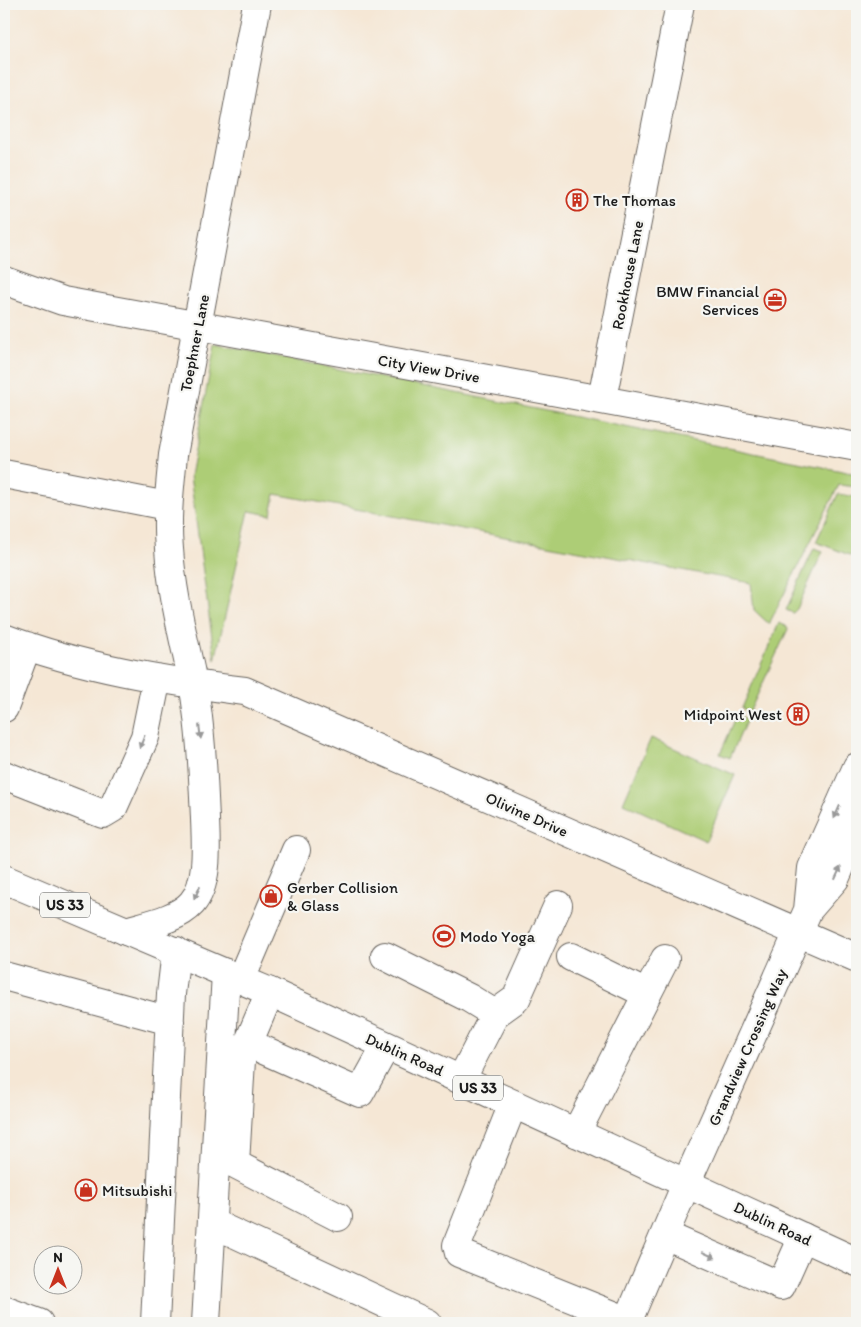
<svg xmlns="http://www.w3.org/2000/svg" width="861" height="1327" viewBox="0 0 861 1327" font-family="Itim,sans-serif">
  <rect width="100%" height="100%" fill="#f6f6f2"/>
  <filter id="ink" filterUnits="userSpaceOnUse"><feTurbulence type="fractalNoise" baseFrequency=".02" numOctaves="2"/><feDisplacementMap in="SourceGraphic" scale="10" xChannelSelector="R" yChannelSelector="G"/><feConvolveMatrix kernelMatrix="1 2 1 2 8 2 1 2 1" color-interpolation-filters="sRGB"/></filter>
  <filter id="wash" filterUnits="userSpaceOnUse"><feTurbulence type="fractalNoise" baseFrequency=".0096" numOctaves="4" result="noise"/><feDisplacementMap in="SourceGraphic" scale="20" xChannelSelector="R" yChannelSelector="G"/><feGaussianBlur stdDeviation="1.12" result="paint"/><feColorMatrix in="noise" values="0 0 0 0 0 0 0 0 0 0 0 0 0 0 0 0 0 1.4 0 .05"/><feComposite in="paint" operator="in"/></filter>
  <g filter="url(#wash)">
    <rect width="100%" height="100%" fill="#f5e7d5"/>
    <path fill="#adcd76" stroke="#647449" d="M215 344 857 474V487L839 485 769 624 754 610 751 583 275 494 271 515 249 511 215 660 190 476Z
      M838 494 857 497V558L816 542Z
      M814 548 823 551 797 609 793 613 786 610Z
      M779 623 786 626 788 629 749 713 742 708Z
      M737 715 747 719 730 758 720 754Z
      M651 738 735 775 706 841 623 803Z"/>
  </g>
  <g filter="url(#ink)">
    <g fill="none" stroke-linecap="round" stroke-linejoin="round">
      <g stroke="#68635d" stroke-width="30">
        <path id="minor" d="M4 280 63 301 857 447
          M602 399 680 4
          M4 474 167 506
          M4 638C81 667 164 681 245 691L857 958
          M4 708 27 646
          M4 775 103 814 113 808 145 737 157 678
          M808 910 835 879 857 829
          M126 931C146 925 178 919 192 903 209 883 206 845 205 819 203 774 201 728 193 683 184 639 172 595 169 549 166 517 170 487 173 455L257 4
          M385 956 469 998 495 1014 461 1080
          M571 957 647 994
          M4 976 170 1021
          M241 979 296 850
          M270 992 241 1060 235 1164 338 1217
          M495 1014 516 999 558 905
          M248 1043 360 1093 386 1046
          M513 1104 457 1245 459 1253 628 1321
          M576 1133 665 959
          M212 1223 427 1323
          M665 1235 781 1286 803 1237
          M4 1310 39 1323
          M155 1323 171 994 176 951
          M206 1323 226 973
          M627 1323 686 1184 808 910 812 868 857 767"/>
      </g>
      <g stroke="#68635d" stroke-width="30">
        <path id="major" d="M4 879 270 992 857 1262"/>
      </g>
      <use href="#minor" stroke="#fff" stroke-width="28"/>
      <use href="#major" stroke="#fff" stroke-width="28"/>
    </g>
    <defs><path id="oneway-solid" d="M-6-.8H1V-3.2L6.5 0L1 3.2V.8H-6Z" transform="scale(1.25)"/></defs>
    <g fill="#999">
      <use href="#oneway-solid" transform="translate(200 732) rotate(83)"/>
      <use href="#oneway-solid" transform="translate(142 742) rotate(111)"/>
      <use href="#oneway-solid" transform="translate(837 812) rotate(114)"/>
      <use href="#oneway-solid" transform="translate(838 873) rotate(-65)"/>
      <use href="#oneway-solid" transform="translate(197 893) rotate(115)"/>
      <use href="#oneway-solid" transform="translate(709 1255) rotate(24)"/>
    </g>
  </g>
  <defs>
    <g id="building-ring" transform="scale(1.125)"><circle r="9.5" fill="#f6f6f2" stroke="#c8321e" stroke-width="1.5"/><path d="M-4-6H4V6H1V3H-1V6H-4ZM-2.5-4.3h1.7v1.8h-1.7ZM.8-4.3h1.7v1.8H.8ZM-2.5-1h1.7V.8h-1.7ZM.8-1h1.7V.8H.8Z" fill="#c8321e"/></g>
    <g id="office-ring" transform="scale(1.125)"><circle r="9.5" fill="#f6f6f2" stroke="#c8321e" stroke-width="1.5"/><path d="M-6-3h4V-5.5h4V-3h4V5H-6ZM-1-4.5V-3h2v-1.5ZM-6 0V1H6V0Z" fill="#c8321e"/></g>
    <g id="shop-ring" transform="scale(1.125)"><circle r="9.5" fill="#f6f6f2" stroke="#c8321e" stroke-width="1.5"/><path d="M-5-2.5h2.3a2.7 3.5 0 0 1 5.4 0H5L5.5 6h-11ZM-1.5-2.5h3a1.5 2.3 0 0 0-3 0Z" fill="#c8321e"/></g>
    <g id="stadium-ring" transform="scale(1.125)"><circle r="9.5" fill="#f6f6f2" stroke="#c8321e" stroke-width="1.5"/><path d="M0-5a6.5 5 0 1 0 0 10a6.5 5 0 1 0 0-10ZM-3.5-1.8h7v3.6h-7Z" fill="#c8321e"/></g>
  </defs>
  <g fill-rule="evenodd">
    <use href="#building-ring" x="577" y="200"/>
    <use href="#office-ring" x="775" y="300"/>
    <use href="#building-ring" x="798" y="714"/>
    <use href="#shop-ring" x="271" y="896"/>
    <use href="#stadium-ring" x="444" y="936"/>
    <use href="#shop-ring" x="86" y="1190"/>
  </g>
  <g text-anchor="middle" stroke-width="4.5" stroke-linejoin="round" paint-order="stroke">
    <g fill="#f6f6f2" stroke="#5d5d5c" stroke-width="1">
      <rect x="40" y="892.5" width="50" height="25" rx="4"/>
      <rect x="453" y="1075.5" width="50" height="25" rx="4"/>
    </g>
    <g font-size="15" font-weight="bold" fill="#1c1c1c">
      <text x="65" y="910">US 33</text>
      <text x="478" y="1093">US 33</text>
    </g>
    <g font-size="16" fill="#1c1c1c" stroke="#f6f6f2" text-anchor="start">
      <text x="593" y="206">The Thomas</text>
      <text x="759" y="297" text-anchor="end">BMW Financial<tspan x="759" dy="18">Services</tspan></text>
      <text x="782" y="720" text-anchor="end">Midpoint West</text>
      <text x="287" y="893">Gerber Collision<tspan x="287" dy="18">&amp; Glass</tspan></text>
      <text x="460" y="942">Modo Yoga</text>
      <text x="102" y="1196">Mitsubishi</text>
    </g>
    <g font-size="16" fill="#1c1c1c" stroke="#f6f6f2">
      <text transform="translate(627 275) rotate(-79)" y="6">Rookhouse Lane</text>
      <text transform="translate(194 343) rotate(-79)" y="6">Toephner Lane</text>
      <text transform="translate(429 368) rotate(10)" y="6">City View Drive</text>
      <text transform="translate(527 814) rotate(24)" y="6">Olivine Drive</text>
      <text transform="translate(747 1047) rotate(-66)" y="6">Grandview Crossing Way</text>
      <text transform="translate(405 1054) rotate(24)" y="6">Dublin Road</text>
      <text transform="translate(773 1223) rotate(25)" y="6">Dublin Road</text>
    </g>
  </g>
  <rect width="861" height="1327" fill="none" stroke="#f6f6f2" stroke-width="20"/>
  <g transform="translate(58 1270)"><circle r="24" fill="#f6f6f2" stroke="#9f9f9c"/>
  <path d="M0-4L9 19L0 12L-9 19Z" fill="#c8321e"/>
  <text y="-8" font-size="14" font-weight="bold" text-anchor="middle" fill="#1c1c1c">N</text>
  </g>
</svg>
